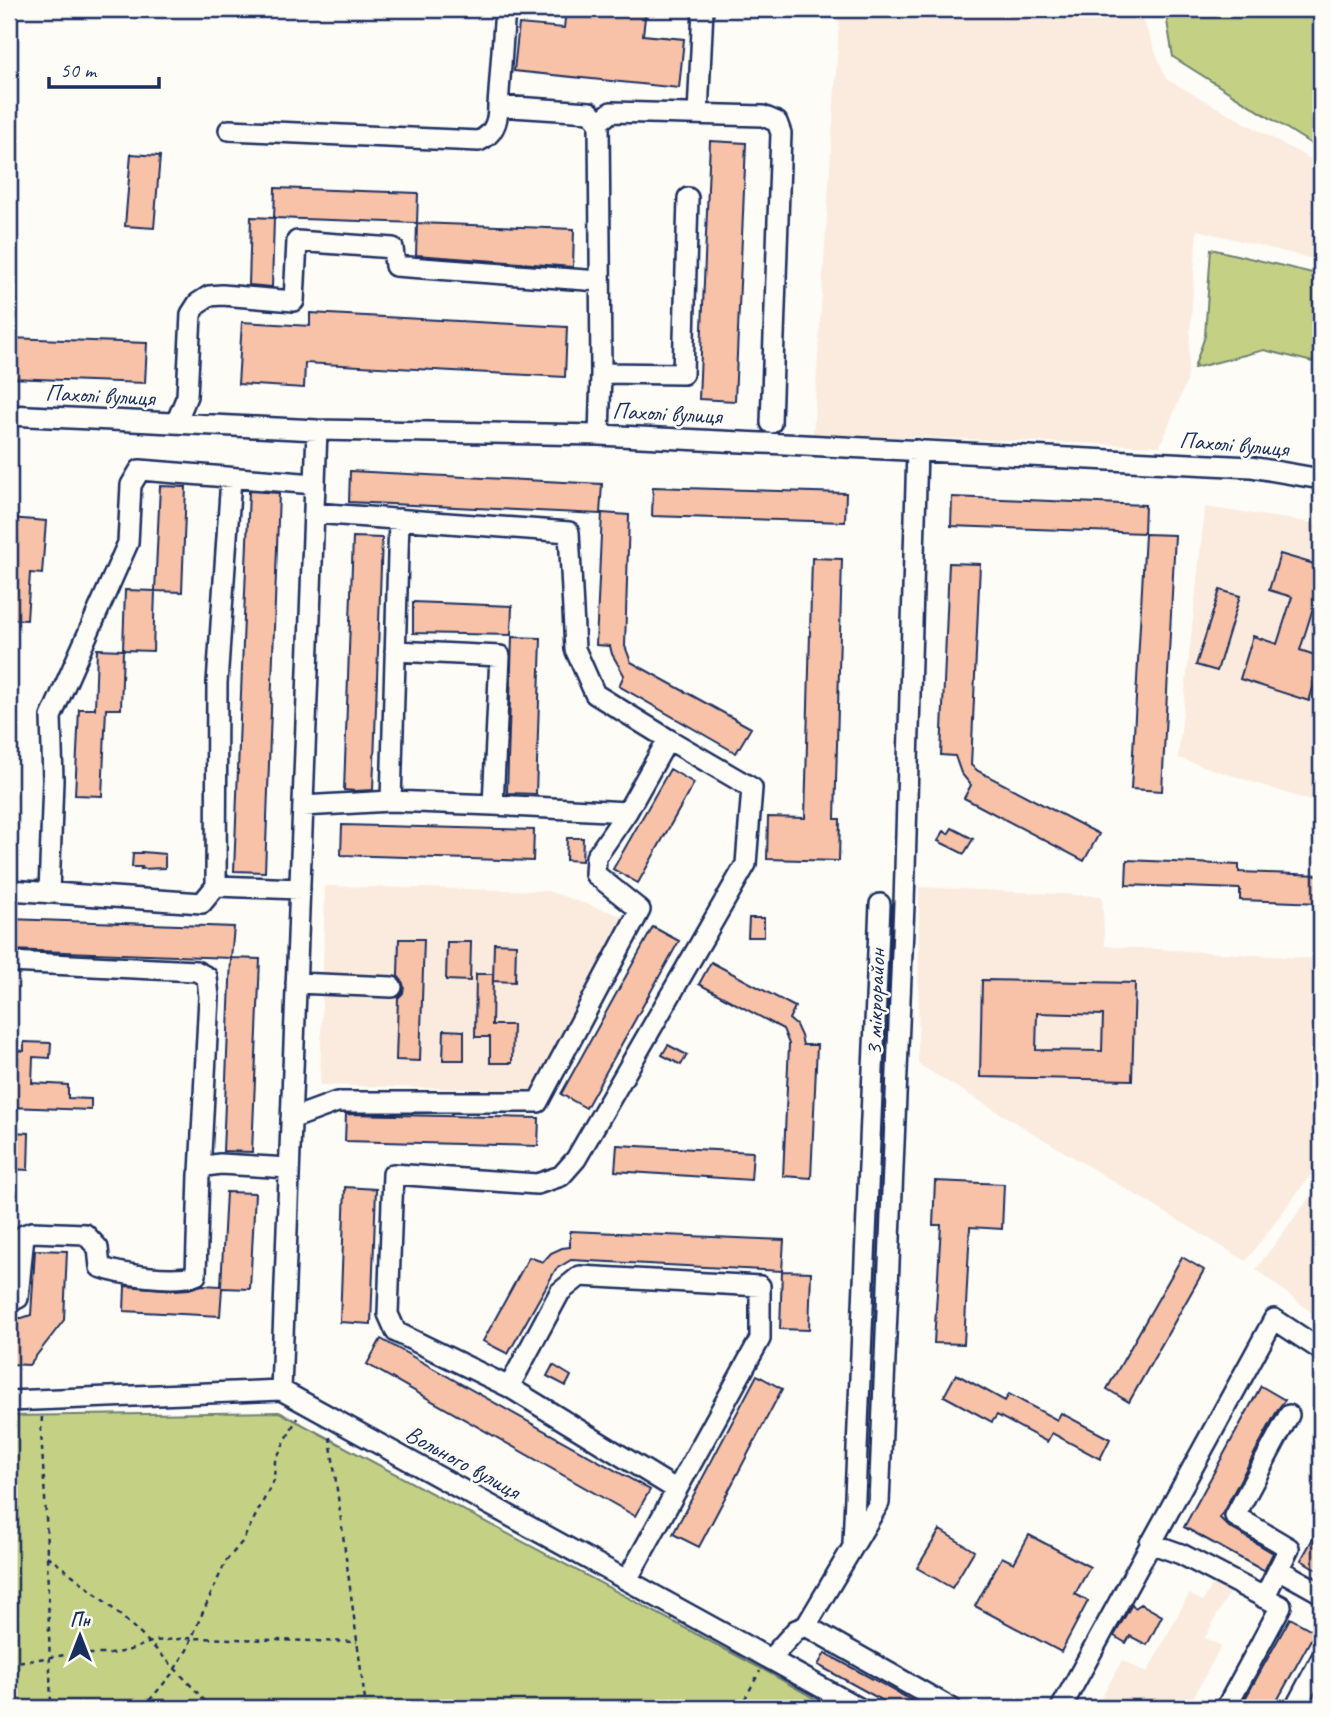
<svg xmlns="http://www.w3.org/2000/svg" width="1330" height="1717" viewBox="0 0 1330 1717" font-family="Caveat,sans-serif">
  <rect width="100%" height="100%" fill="#fdfcf7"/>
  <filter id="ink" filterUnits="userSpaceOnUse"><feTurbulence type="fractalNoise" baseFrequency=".0143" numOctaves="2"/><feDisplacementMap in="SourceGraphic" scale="14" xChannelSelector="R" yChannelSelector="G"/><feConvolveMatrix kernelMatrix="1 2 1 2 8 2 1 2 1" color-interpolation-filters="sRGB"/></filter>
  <g filter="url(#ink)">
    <path fill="#fbebdf" d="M840 9H1122L1140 12 1166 79 1321 165V261L1197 230 1187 381 1160 446 813 434Z
      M1205 507 1308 522 1321 527V791L1317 803 1178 758Z
      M325 886 548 891 625 917 532 1091 320 1085Z
      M919 887 1102 896 1105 946 1321 959V1161L1246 1261 918 1064Z
      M1321 1182V1320L1256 1269Z
      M1217 1576 1233 1585 1205 1638 1221 1646 1188 1708H1096L1122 1660 1147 1673 1189 1594 1203 1601Z"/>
    <path fill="#c4d185" stroke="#708072" stroke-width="2" d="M1165 9H1321V150L1173 57Z
      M1211 249 1321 275V364L1264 350 1194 368 1205 336Z
      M279 1412 762 1669 831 1708H9V1416Z"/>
    <path fill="#f7c2a8" stroke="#1b2f5e" stroke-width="2" fill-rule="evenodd" d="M566 9H646L643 35 684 39 679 88 514 71 519 24 564 28Z
      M710 141 746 143 735 401 699 399Z
      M131 154 160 156 154 228 125 226Z
      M275 188 418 193 417 223 274 218Z
      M251 217 274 218 272 287 249 285Z
      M417 223 574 229 573 267 416 255Z
      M310 313 567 327 565 377 305 363 304 388 238 384 242 322 310 326Z
      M9 338 147 343 145 383 9 378Z
      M350 471 602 484 600 514 349 502Z
      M160 486 186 487 182 592 155 591Z
      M653 487 846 493 845 522 652 516Z
      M249 491 279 493 265 872 234 871Z
      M952 497 1145 505 1144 533 951 526Z
      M602 513 629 515 625 646 631 662 751 728 736 753 619 686 624 675 612 654 610 646 596 645Z
      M10 518 46 521 42 574 30 573 27 620 9 619Z
      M1145 534 1175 535 1162 791 1131 789Z
      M353 537 382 538 373 790 355 791 344 790Z
      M1280 554 1321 566V611L1313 608 1300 650 1321 657V662L1309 701 1240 679 1253 636 1277 644 1292 597 1269 590Z
      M812 558 842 559 835 819H840L839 861 767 859 768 817 805 818Z
      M949 563 980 564 971 765 978 771 1099 834 1084 861 964 798 971 785 961 773 955 756 941 755Z
      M125 590 155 591 153 651 123 650Z
      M1220 590 1240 596 1217 671 1196 665Z
      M413 602 512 606 511 635 413 633Z
      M512 637 541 638 536 794 507 793Z
      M97 649 123 650 121 709H106L102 796 75 795 79 709H95Z
      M670 769 694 783 638 883 613 869Z
      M342 825 534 830 533 861 341 855Z
      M952 828 973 839 964 854 938 841 944 831 948 834Z
      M567 838H583L582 861 566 860Z
      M142 852 165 854V868L141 869 142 867H132L133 853H142Z
      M1127 860 1239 865V872L1321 875V903L1240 900V889L1126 885Z
      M749 918H764V937H748Z
      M9 919 234 927 231 958 9 950Z
      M653 927 679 941 586 1108 561 1094Z
      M399 939H424L420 1061 396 1060 398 998 403 993 404 987 402 981 398 976Z
      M447 942H471L470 981 446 980Z
      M494 943 516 944 515 982 493 981Z
      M231 958 260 959 252 1152 223 1151Z
      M711 962 795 1007 789 1019 796 1025 801 1036 803 1045H817L811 1178 783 1176 789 1044 783 1029 699 984Z
      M476 974H493L492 1025H513L512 1063H490V1037H475Z
      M982 980 1135 983 1132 1080 980 1077ZM1037 1013 1103 1015 1102 1051 1036 1050Z
      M444 1030 464 1031V1060H443Z
      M24 1042 51 1043 50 1058 33 1057 32 1083 68 1085V1098L91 1099V1110L9 1107 12 1050 24 1051Z
      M668 1045 687 1055 681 1065 662 1055Z
      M346 1114 539 1118 538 1146 345 1141Z
      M12 1132 29 1133 28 1170 10 1169Z
      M617 1145 753 1152 751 1180 615 1171Z
      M935 1181 1004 1184 1002 1229 970 1227 964 1344 934 1343 941 1225H933Z
      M345 1187 376 1189 371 1324 340 1322Z
      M226 1192 255 1193 250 1289 222 1288 220 1316 124 1311 125 1286 175 1290 189 1289 202 1285 221 1286Z
      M570 1231 784 1240 782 1271 571 1260 556 1269 508 1354 483 1341 529 1257 543 1262 551 1253 562 1248 570 1247Z
      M35 1250 67 1251 64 1320 29 1365 9 1364V1318H22L31 1315Z
      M1182 1257 1204 1270 1129 1402 1107 1389Z
      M782 1271 811 1272 809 1330 780 1329Z
      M381 1339 650 1490 635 1516 367 1364Z
      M553 1365 571 1376 566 1386 547 1376Z
      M956 1374 1005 1401 1009 1394 1057 1420 1061 1413 1110 1439 1100 1459 1052 1433 1047 1442 997 1415 992 1422 944 1396Z
      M757 1375 782 1389 699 1547 673 1534Z
      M1261 1386 1285 1400 1278 1409 1220 1518 1229 1527 1273 1553 1264 1571 1184 1527Z
      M1321 1524V1572L1301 1560Z
      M940 1530 974 1551 952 1588 917 1568Z
      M1029 1535 1090 1567 1075 1594 1088 1601 1061 1652 975 1606 1002 1557 1014 1563Z
      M1132 1604 1135 1608 1141 1604 1162 1616 1147 1645 1130 1636 1126 1643 1114 1636Z
      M1290 1618 1315 1632 1273 1708H1240Z
      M825 1653 897 1692 923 1708H896L818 1665Z"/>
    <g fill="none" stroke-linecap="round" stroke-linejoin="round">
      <g stroke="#1b2f5e" stroke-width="24">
        <path id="minor" d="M498 106 505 9
          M698 114 703 9
          M599 122 611 112 763 116 777 122 781 133 771 423
          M229 130 479 141C494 134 498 122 498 106L590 112 599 122 601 373
          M9 415 317 430 599 435 1251 467 1321 479
          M176 423 187 396 191 314 198 303 209 296 222 295 294 301 297 241 393 248 395 266 600 281
          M599 435 601 373 683 374 688 198
          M314 513 569 532 575 649 595 694 668 739 752 788 746 864 576 1159 561 1176 537 1184 393 1174 388 1314 396 1332 509 1387 677 1490
          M395 651 500 656 493 805 391 801 399 519
          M493 805 627 812
          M303 806 391 801
          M216 886 217 683 231 478
          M9 890 202 903 216 886 300 889
          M49 893 53 780 51 717 128 543 131 485 140 470 315 484
          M9 962 196 971 207 977 209 997 200 1173
          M296 983 392 987
          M291 1119 337 1102H538L640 910 595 874 596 857 627 812 668 739
          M9 1301H12L18 1298 24 1235 32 1232 85 1234 98 1248 100 1267C121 1275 174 1282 196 1275L199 1174 206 1166 220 1164 289 1168
          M509 1387 560 1292 580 1276 760 1286V1339L627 1580
          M281 1390 317 430
          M9 1401 281 1390 859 1708
          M1150 1543 1181 1554 1281 1606 1226 1708
          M853 1544 880 904
          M1278 1569 1321 1593
          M1264 1598 1289 1548 1235 1516 1289 1415
          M806 1626 951 1708
          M770 1659 796 1630 806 1626 879 1503 904 904 917 450
          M1061 1708 1274 1319 1321 1350
          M1295 1708 1321 1659"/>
      </g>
      <path stroke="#1b2f5e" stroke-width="2.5" stroke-dasharray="5 5" stroke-linecap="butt" d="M42 1417 41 1431 46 1516 51 1708
        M330 1437 366 1708
        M47 1556C108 1600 162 1652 211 1708
        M9 1662 26 1661 72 1654H110L127 1651 154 1641 191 1638 357 1642
        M143 1708 171 1675 187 1650 198 1623 226 1561 242 1542 274 1480 275 1461 297 1418
        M740 1708 760 1671"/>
      <use href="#minor" stroke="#fdfcf7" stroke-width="19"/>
    </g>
  </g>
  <g text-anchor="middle" stroke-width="5" stroke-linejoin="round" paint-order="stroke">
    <g font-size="24" fill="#1b2f5e" stroke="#fdfcf7">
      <text transform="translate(100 395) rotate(3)" y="8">Пахолі вулиця</text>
      <text transform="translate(667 413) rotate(3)" y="8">Пахолі вулиця</text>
      <text transform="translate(1234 444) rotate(5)" y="8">Пахолі вулиця</text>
      <text transform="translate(875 1002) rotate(-88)" y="8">3 мікрорайон</text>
      <text transform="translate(463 1462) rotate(29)" y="8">Вольного вулиця</text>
    </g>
  </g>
  <rect width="1330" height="1717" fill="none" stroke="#fdfcf7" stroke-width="35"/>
  <rect x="18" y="18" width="1295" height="1682" fill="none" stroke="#1b2f5e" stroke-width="2.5" filter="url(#ink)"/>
  <g transform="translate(80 1636)" stroke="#fdfcf7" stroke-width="5" paint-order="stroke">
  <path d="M0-5L12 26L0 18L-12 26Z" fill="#1b2f5e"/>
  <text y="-10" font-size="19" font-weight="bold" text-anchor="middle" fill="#1b2f5e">Пн</text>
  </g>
  <path d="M49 77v10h110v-10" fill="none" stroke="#1b2f5e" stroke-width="3.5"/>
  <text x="60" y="77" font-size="21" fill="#1b2f5e" stroke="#fdfcf7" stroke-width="5" paint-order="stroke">50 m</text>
</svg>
